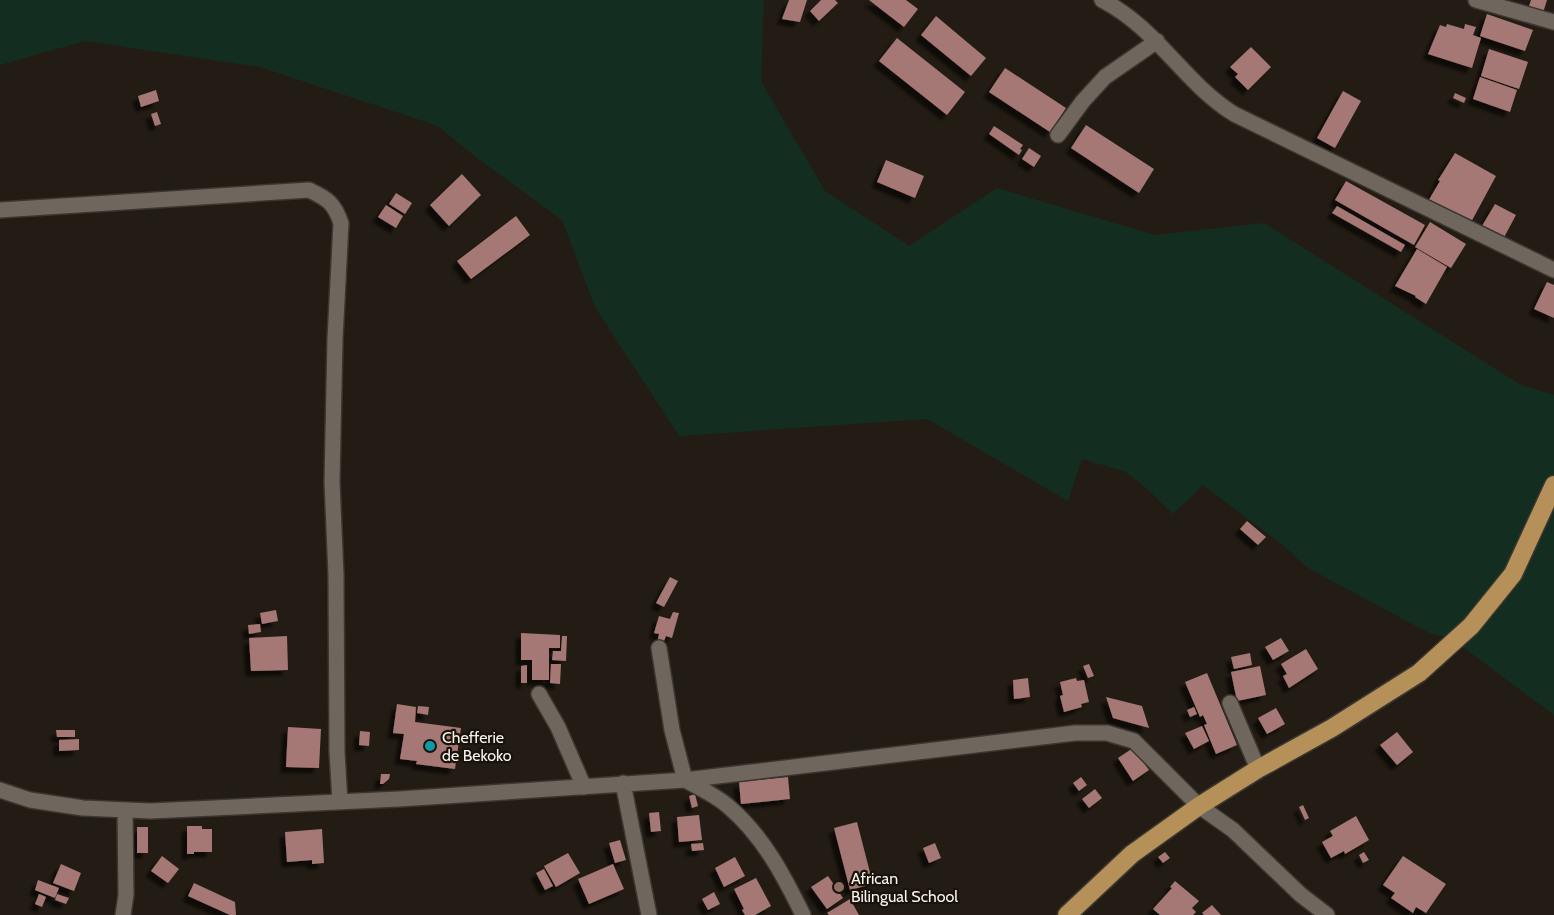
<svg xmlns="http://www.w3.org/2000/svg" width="1554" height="915" viewBox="0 0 1554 915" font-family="Cabin,sans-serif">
  <defs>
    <filter id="shadow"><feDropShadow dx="-5.5" dy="5.5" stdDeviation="1.5" flood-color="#0009"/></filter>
  </defs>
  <rect width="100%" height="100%" fill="#231c14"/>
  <path fill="#142d21" d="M0 0H764L761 81 825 191 909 246 997 188 1155 235 1264 223 1521 385 1554 395V715L1452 639 1429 633 1308 568 1283 545 1203 485 1173 514 1144 486 1124 471 1082 459 1068 501 927 419 679 436 595 307 562 220 473 155 438 126 260 67 85 41 0 65Z"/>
  <path fill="#a67874" filter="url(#shadow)" d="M789 0H807L800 22 782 19Z
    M821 0H835L838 3 819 21 810 11Z
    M869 0H906L918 9 904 27Z
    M1531 0H1547L1542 16 1527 12Z
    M1487 14 1533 30 1525 51 1480 36Z
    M936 16 986 58 971 76 921 35Z
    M1447 24 1464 29 1465 24 1476 27 1473 35 1481 38 1472 68 1428 54 1440 25 1446 27Z
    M897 38 965 92 947 115 879 61Z
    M1251 47 1271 67 1248 90 1235 77 1238 74 1230 67Z
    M1489 49 1528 62 1519 89 1481 76Z
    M1005 68 1066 108 1050 132 989 92Z
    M1480 77 1517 90 1510 112 1473 99Z
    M156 90 159 101 141 107 138 96Z
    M1343 91 1361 101 1335 148 1317 138Z
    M1455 93 1466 98 1464 103 1453 98Z
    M157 112 161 124 155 126 151 114Z
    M1086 125 1154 169 1139 193 1071 148Z
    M994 126 1023 145 1020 149 1022 150 1019 155 989 134Z
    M1029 148 1041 156 1034 167 1022 159Z
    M1455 153 1496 176 1469 226 1427 203 1440 181 1438 180 1442 174Z
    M886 160 924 176 915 198 877 182Z
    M462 174 481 195 449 226 430 205Z
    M1346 181 1425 225 1414 245 1335 200Z
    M396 193 412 203 405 214 389 204Z
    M1495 204 1516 215 1501 243 1479 231Z
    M386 205 403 216 396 228 378 217Z
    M1337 206 1405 245 1401 252 1332 213Z
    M516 216 530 235 471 279 457 261Z
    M1430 222 1466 244 1451 268 1415 247Z
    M1417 249 1447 267 1426 304 1415 297 1416 296 1395 286Z
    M1547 282 1554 285V318L1534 309Z
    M1247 521 1266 537 1258 545 1240 529Z
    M670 577 678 581 664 607 656 603Z
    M276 610 278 621 262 624 260 613Z
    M673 612 679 613 672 638 666 636 664 641 658 639 659 634 654 633 659 616 670 619Z
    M260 624 261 632 249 634 248 625Z
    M521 633 560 635V648H549V680H532V660H521Z
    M287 636 288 670 251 671 249 638Z
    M562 636H567L566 661 552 660 553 651H561Z
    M1281 638 1289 651 1273 660 1265 647Z
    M1306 649 1318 669 1289 688 1283 676 1287 674 1281 664Z
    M1250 653 1252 665 1234 669 1231 657Z
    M551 664H561L560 684 550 683Z
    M1089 664 1094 676 1088 678 1083 666Z
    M527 665V683H521V666Z
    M1260 666 1266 695 1237 701 1231 672Z
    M1207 673 1237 745 1216 754 1204 725 1207 724 1203 715 1200 717 1185 682Z
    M1028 678 1030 697 1014 699 1013 680Z
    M1076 678 1077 681 1084 680 1089 702 1081 704 1082 707 1064 712 1060 696 1063 695 1060 682Z
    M1106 697 1142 706 1149 728 1113 718Z
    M397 704 416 707 415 722 461 728 455 769 416 764 417 761 400 759 404 734 393 733Z
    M418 706 429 707 428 715 417 713Z
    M1194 707 1197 714 1190 717 1187 710Z
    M1276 708 1285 724 1267 734 1258 718Z
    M1202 726 1209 741 1194 749 1185 733Z
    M288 727 321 729 319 768 286 767Z
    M56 730H75V737H57Z
    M360 731 370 732 369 746 359 745Z
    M1397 732 1413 752 1397 765 1380 745Z
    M79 739V750L59 751V740Z
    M1133 748 1149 770 1133 781 1118 758Z
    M381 774H390L389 779 383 784H380Z
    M788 777 790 799 741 804 739 782Z
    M1081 777 1087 785 1079 791 1073 783Z
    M1095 789 1102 798 1089 808 1082 799Z
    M695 794 698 806 692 808 689 796Z
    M1303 805 1309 818 1305 820 1299 807Z
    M659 812 661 831 651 832 649 813Z
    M699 815 702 840 679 842 677 817Z
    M1356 816 1369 840 1345 854 1344 851 1331 858 1322 842 1333 836 1330 831Z
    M857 822 873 884 850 890 834 828Z
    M187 826H202V829H212V852H194V854H187Z
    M137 827H148V853H137Z
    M322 829 324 863 312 864V860L287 862 285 832Z
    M620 840 626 860 615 863 609 843Z
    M703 843 704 850 692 851 691 844Z
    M935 843 941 858 929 863 923 848Z
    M1165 852 1170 858 1163 863 1158 857Z
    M1364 852 1369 860 1363 863 1359 855Z
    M568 853 580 873 556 887 544 866Z
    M162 856 179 869 168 883 151 871Z
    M1403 856 1446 884 1426 913 1416 907 1413 913 1391 898 1395 893 1383 885Z
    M735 857 745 876 724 887 715 868Z
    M61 864 81 873 74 891 53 883Z
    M613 864 624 889 589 904 578 879Z
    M544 869 553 886 545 890 536 873Z
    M828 876 843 898 827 909 811 887Z
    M756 878 771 906 755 915H745L742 910 744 909 734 889Z
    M38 880 59 888 55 898 35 890Z
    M1175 881 1199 901 1192 908 1196 912 1193 915H1160L1153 909 1172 888 1170 887Z
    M194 883 235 902 236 915H230L188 896Z
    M714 892 720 904 708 910 702 899Z
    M39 894 46 897 42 907 35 904Z
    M57 894 69 898 66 904 55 900Z
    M850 899 859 915H829L827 913Z
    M1212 905 1221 915H1204L1202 913Z"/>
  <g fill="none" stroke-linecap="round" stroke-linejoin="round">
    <g stroke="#3b3631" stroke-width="18">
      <path id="minor" d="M1102 0C1157 28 1183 82 1234 114L1554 270
        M1476 0 1554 22
        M1058 135 1083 101 1105 77 1157 41
        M0 210 309 190C328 199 334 203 341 223L335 339 332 482 336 575 337 752 340 802
        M659 648 672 730 685 780C700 788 717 796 729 807 763 836 784 876 803 915
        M539 694 558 727 584 787
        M1230 703 1258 769
        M623 783 649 915
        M0 790 30 800 83 808 150 811 399 799 685 780 1075 733H1107L1134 741 1199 806 1233 830 1301 895 1327 915
        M123 915 126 895 125 810"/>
    </g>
    <g stroke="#3b3631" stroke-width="21">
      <path id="major" d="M1067 915 1132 854 1199 806 1258 769 1332 728 1419 673 1471 626 1513 574 1554 485"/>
    </g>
    <use href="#minor" stroke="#6f665d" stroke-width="15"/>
    <use href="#major" stroke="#b59058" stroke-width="18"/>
  </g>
  <circle fill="#0f9aa8" stroke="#1a130b" stroke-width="2" cx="430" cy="746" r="6"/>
  <circle fill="#8d6e63" stroke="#1a130b" stroke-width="2" cx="839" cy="887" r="6"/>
  <g text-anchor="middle" stroke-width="4.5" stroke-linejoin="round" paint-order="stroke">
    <g font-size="16" fill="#f9f4ee" stroke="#1a130b" text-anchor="start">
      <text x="442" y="743">Chefferie<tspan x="442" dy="18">de Bekoko</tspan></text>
      <text x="851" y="884">African<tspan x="851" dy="18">Bilingual School</tspan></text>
    </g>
  </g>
</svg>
